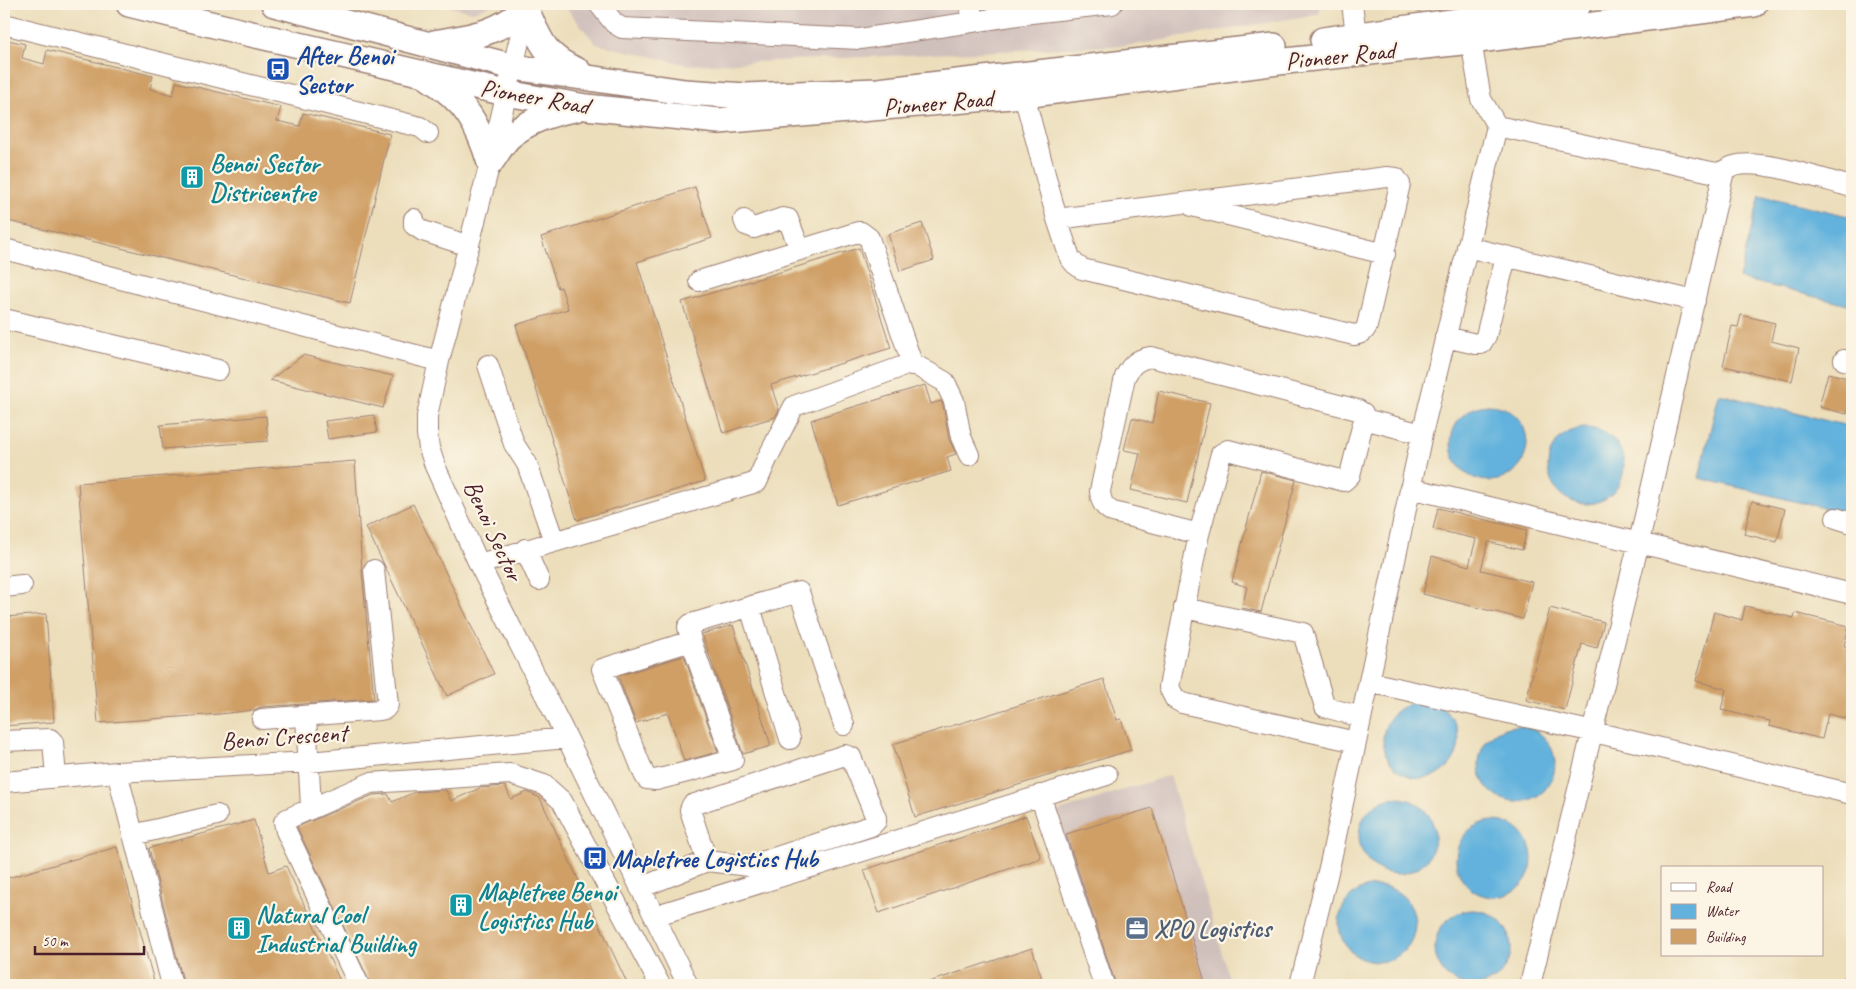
<svg xmlns="http://www.w3.org/2000/svg" width="1856" height="989" viewBox="0 0 1856 989" font-family="Caveat,sans-serif">
  <rect width="100%" height="100%" fill="#fcf5e5"/>
  <filter id="ink" filterUnits="userSpaceOnUse"><feTurbulence type="fractalNoise" baseFrequency=".02" numOctaves="2"/><feDisplacementMap in="SourceGraphic" scale="10" xChannelSelector="R" yChannelSelector="G"/><feConvolveMatrix kernelMatrix="1 2 1 2 8 2 1 2 1" color-interpolation-filters="sRGB"/></filter>
  <filter id="wash" filterUnits="userSpaceOnUse"><feTurbulence type="fractalNoise" baseFrequency=".0096" numOctaves="4" result="noise"/><feDisplacementMap in="SourceGraphic" scale="20" xChannelSelector="R" yChannelSelector="G"/><feGaussianBlur stdDeviation="1.12" result="paint"/><feColorMatrix in="noise" values="0 0 0 0 0 0 0 0 0 0 0 0 0 0 0 0 0 1.4 0 .05"/><feComposite in="paint" operator="in"/></filter>
  <g filter="url(#wash)">
    <rect width="100%" height="100%" fill="#ecdebb"/>
    <path fill="#d0c0bc" d="M439 4H494L473 12Z
      M563 4H1321L1319 14 1134 45 689 65 596 44Z
      M1170 775 1231 985H1095L1047 815Z"/>
    <path fill="#62b2dd" stroke="#566884" d="M1760 195 1852 217V306L1739 278Z
      M1719 394 1852 427V515L1699 478Z
      M1451 443a38 38 0 1 1 76 0a38 38 0 1 1-76 0Z
      M1548 466a38 38 0 1 1 76 0a38 38 0 1 1-76 0Z
      M1383 740a38 38 0 1 1 76 0a38 38 0 1 1-76 0Z
      M1479 764a38 38 0 1 1 76 0a38 38 0 1 1-76 0Z
      M1359 836a38 38 0 1 1 76 0a38 38 0 1 1-76 0Z
      M1456 859a38 38 0 1 1 76 0a38 38 0 1 1-76 0Z
      M1339 924a38 38 0 1 1 76 0a38 38 0 1 1-76 0Z
      M1435 948a38 38 0 1 1 76 0a38 38 0 1 1-76 0Z"/>
    <g id="blocks">
      <path fill="#cf9f65" d="M4 39 25 44 22 58 44 64 47 50 153 76 150 89 173 95 176 82 281 107 277 121 300 126 303 113 390 134 350 303 4 220Z
        M695 187 712 238 637 262 705 481 577 520 516 325 568 309 561 287 558 288 541 237Z
        M922 223 934 260 900 271 888 234Z
        M859 248 891 348 771 385 779 410 775 417 723 433 682 302Z
        M1741 315 1775 323 1771 341 1799 348 1792 381 1723 366 1732 326 1738 327Z
        M303 355 393 376 383 408 270 380Z
        M1828 373 1852 379V391L1847 414 1819 407Z
        M925 385 931 404 941 401 943 405 949 439 956 454 947 457 951 471 838 505 811 420Z
        M1159 391 1210 403 1187 503 1131 490 1140 453 1124 450 1132 418 1152 423Z
        M374 415 377 432 328 439 325 421Z
        M266 416 268 441 163 449 160 425Z
        M355 461 362 571 374 699 261 707 254 710 220 714 98 723 78 483Z
        M1261 471 1296 480 1261 612 1242 608 1247 587 1232 582Z
        M1752 501 1785 509 1777 542 1744 534Z
        M413 504 494 674 447 696 366 527Z
        M1438 508 1527 530 1522 550 1488 542 1481 570 1532 582 1523 619 1423 594 1432 556 1469 566 1476 539 1433 529Z
        M1745 606 1794 618 1795 613 1849 626 1844 646 1852 647V720L1828 714 1822 739 1769 726 1770 721 1721 710 1726 689 1696 681 1714 612 1742 620Z
        M1550 608 1604 622 1597 648 1582 644 1565 710 1526 700Z
        M46 614 54 722 4 726V617Z
        M733 625 771 746 743 754 702 634Z
        M684 656 718 752 684 761 668 713 636 723 618 676Z
        M1104 679 1117 720 1121 719 1131 750 915 817 893 744Z
        M505 786 511 799 527 792 540 798 628 985H371L297 827 373 795 388 794 392 802 415 792 446 790 451 801 480 788Z
        M1152 808 1206 985H1116L1066 834Z
        M1026 816 1041 858 879 913 864 870Z
        M254 820 269 872 286 866 342 985H184L149 848Z
        M117 847 155 985H4V879Z
        M1032 948 1044 985H927L926 983Z"/>
    </g>
  </g>
  <g filter="url(#ink)">
    <use href="#blocks" fill-opacity="0" stroke="#9b7e73" stroke-width="1"/>
    <g fill="none" stroke-linecap="round" stroke-linejoin="round">
      <g stroke="#9b7e73" stroke-width="22">
        <path id="minor" d="M528 4 490 163 439 361 427 416V434L429 448 435 466 479 564 567 738 688 985
          M599 4 614 23 622 28 860 39 1031 13 1112 4
          M970 4 973 22
          M1352 4 1358 49
          M4 24 420 127 428 133
          M1016 84 1024 95 1057 219 1070 258 1075 264 1082 269 1354 335C1361 334 1364 332 1367 326L1400 184 1396 178 1387 177 1057 219
          M1497 126 1716 173C1723 172 1728 168 1734 166 1761 158 1824 180 1852 187
          M1192 206 1385 254
          M414 219V225L423 231 469 246
          M744 220 746 225 754 228 783 218 788 219 800 250
          M1467 247 1695 301
          M4 249 439 361
          M699 281 858 232H861L869 238 912 363 945 382 954 401 961 437 969 455
          M4 319 218 370
          M1445 337 1476 344H1481L1486 336 1506 257
          M1844 360 1852 362
          M488 365 514 444 527 464 554 541
          M1364 419 1422 434
          M1410 488 1852 594
          M1836 518 1852 523
          M1199 534 1113 512C1103 507 1101 501 1100 491L1125 377C1131 365 1137 359 1151 357L1358 410 1363 413 1364 419 1350 475 1344 481 1228 450 1221 454 1199 534 1169 687 1175 699 1182 703 1356 742
          M525 549 539 580
          M479 564 757 482 767 459 794 406 912 363
          M4 587 22 585
          M750 607 790 739
          M1184 608 1303 633 1325 707 1361 717
          M691 641 602 669 644 774 647 779 656 780 733 760 691 641 688 627 691 624 799 592 844 725
          M1369 682 1594 732 1852 794
          M306 716 311 807
          M262 719 380 710 385 709 388 705 374 570
          M4 741 50 739 53 742 56 777
          M117 772 172 985
          M4 782 117 772 309 762 567 738
          M1040 795 1104 985
          M133 835 217 815
          M640 888 707 861 749 866 871 826 876 821V818L851 757 845 755 692 805 690 810 707 861
          M654 916 1107 775
          M359 985 286 831 284 822 287 819 370 783 510 774 544 785 562 801 660 985
          M1300 985 1330 864 1422 434 1497 126 1481 99 1471 41 1470 4
          M1530 985 1639 542 1724 171
          M1851 985H1852"/>
      </g>
      <g stroke="#9b7e73" stroke-width="28">
        <path id="major" d="M129 4 247 33 506 93 586 107 719 121 1024 95 1286 61 1471 41 1754 4
          M274 4 513 67 685 92 746 96 878 91 1274 46
          M1323 40 1579 4
          M434 43C473 36 494 35 526 9 540 41 545 57 578 71
          M429 78C465 101 478 123 490 163
          M490 163C496 155 502 144 509 137 528 121 551 113 575 109"/>
      </g>
      <use href="#minor" stroke="#fff" stroke-width="20"/>
      <use href="#major" stroke="#fff" stroke-width="25"/>
    </g>
  </g>
  <defs>
    <g id="bus-square" transform="scale(1.25)"><rect x="-9" y="-9" width="18" height="18" rx="4" fill="#1a4fb4" stroke="#fcf5e5"/><path d="M-5-6H5V4H4V6H2V4H-2V6H-4V4H-5ZM-3.5-4V0h7V-4ZM-3.5 1.2v1.5H-2V1.2ZM2 1.2v1.5H3.5V1.2Z" fill="#fff"/></g>
    <g id="building-square" transform="scale(1.25)"><rect x="-9" y="-9" width="18" height="18" rx="4" fill="#0f9aa8" stroke="#fcf5e5"/><path d="M-4-6H4V6H1V3H-1V6H-4ZM-2.5-4.3h1.7v1.8h-1.7ZM.8-4.3h1.7v1.8H.8ZM-2.5-1h1.7V.8h-1.7ZM.8-1h1.7V.8H.8Z" fill="#fff"/></g>
    <g id="office-square" transform="scale(1.25)"><rect x="-9" y="-9" width="18" height="18" rx="4" fill="#5c6f8a" stroke="#fcf5e5"/><path d="M-6-3h4V-5.5h4V-3h4V5H-6ZM-1-4.5V-3h2v-1.5ZM-6 0V1H6V0Z" fill="#fff"/></g>
  </defs>
  <g fill-rule="evenodd">
    <use href="#bus-square" x="278" y="69"/>
    <use href="#building-square" x="192" y="177"/>
    <use href="#bus-square" x="595" y="858"/>
    <use href="#building-square" x="461" y="905"/>
    <use href="#building-square" x="239" y="928"/>
    <use href="#office-square" x="1137" y="928"/>
  </g>
  <g text-anchor="middle" stroke-width="4.5" stroke-linejoin="round" paint-order="stroke">
    <g font-size="25" font-weight="bold" fill="#164399" stroke="#fcf5e5" text-anchor="start">
      <text x="296" y="64">After Benoi<tspan x="296" dy="29">Sector</tspan></text>
      <text x="612" y="867">Mapletree Logistics Hub</text>
    </g>
    <g font-size="25" fill="#4a1f2b" stroke="#fcf5e5">
      <text transform="translate(1340 55) rotate(-6)" y="9">Pioneer Road</text>
      <text transform="translate(535 96) rotate(10)" y="9">Pioneer Road</text>
      <text transform="translate(938 102) rotate(-5)" y="9">Pioneer Road</text>
      <text transform="translate(494 530) rotate(65)" y="9">Benoi Sector</text>
      <text transform="translate(284 736) rotate(-4)" y="9">Benoi Crescent</text>
    </g>
    <g font-size="25" font-weight="bold" fill="#0d838f" stroke="#fcf5e5" text-anchor="start">
      <text x="210" y="172">Benoi Sector<tspan x="210" dy="29">Districentre</tspan></text>
      <text x="478" y="900">Mapletree Benoi<tspan x="478" dy="29">Logistics Hub</tspan></text>
      <text x="256" y="923">Natural Cool<tspan x="256" dy="29">Industrial Building</tspan></text>
    </g>
    <g font-size="25" font-weight="bold" fill="#4e5e75" stroke="#fcf5e5" text-anchor="start">
      <text x="1154" y="937">XPO Logistics</text>
    </g>
  </g>
  <rect width="1856" height="989" fill="none" stroke="#fcf5e5" stroke-width="20"/>
  <rect x="1661" y="866" width="162" height="90" fill="#fcf5e5" stroke="#b59f9b"/>
  <rect x="1671" y="883" width="25" height="8" fill="#ffffff" stroke="#b59f9b"/>
  <text x="1706" y="892" font-size="15" fill="#4a1f2b">Road</text>
  <rect x="1671" y="904" width="25" height="15" fill="#62b2dd" stroke="#b59f9b"/>
  <text x="1706" y="916" font-size="15" fill="#4a1f2b">Water</text>
  <rect x="1671" y="929" width="25" height="15" fill="#cf9f65" stroke="#b59f9b"/>
  <text x="1706" y="942" font-size="15" fill="#4a1f2b">Building</text>
  <path d="M35 946v8h109v-8" fill="none" stroke="#4a1f2b" stroke-width="2.5"/>
  <text x="42" y="946" font-size="15" fill="#4a1f2b" stroke="#fcf5e5" stroke-width="4" paint-order="stroke">50 m</text>
</svg>
